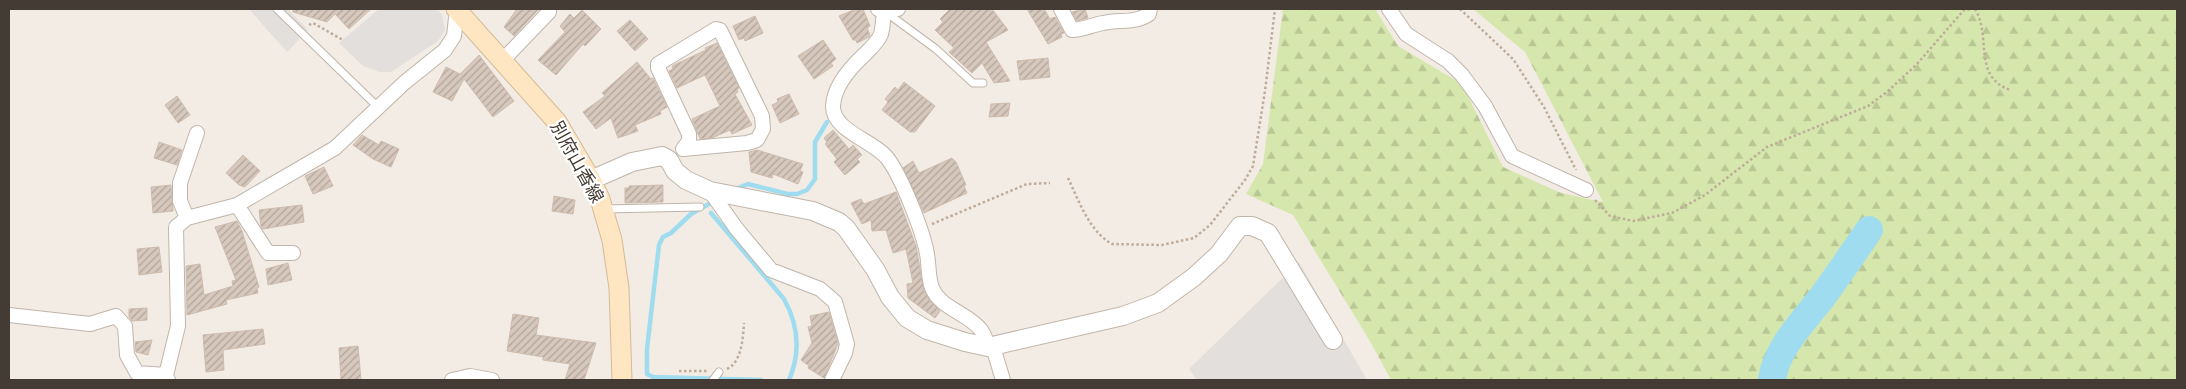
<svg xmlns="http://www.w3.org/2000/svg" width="2186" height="389" viewBox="0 0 2186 389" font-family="'DM Sans','Noto Sans JP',sans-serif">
  <defs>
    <pattern id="forest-firs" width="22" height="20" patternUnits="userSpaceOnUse" patternTransform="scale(1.25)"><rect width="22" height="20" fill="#d6e7ad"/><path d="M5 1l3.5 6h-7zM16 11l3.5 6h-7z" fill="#b9c795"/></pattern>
    <pattern id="building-hatch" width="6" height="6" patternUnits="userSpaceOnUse" patternTransform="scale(1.25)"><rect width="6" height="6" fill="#d7c8bd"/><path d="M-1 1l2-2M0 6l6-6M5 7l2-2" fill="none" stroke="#b0a49a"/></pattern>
  </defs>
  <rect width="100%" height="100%" fill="#f2ece5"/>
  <path fill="url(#forest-firs)" d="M1283 9H1375L1398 46 1462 84 1503 167 1561 193 1603 202 1525 52 1473 9H2177V380H1391L1371 343 1293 215 1246 194 1263 164Z"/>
  <path fill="#e3dfdd" d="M249 9H288L308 30 287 52Z
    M379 9H437L442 14 445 30 438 41 391 72H380L363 66 339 43Z
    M1299 262 1367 380H1197L1189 369Z"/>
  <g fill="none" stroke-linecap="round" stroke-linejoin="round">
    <path stroke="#a0dcef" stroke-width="4.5" d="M733 190 748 184 788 194H797L807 190 815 179V142L827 122
      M716 200 691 214 671 233 663 237 659 245 647 349V374L653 377 761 380
      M711 213 784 299C799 326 801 352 789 380
      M1763 380 1773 368"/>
    <path stroke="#a0dcef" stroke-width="28" d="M1772 380C1776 348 1804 321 1823 296 1839 274 1854 252 1869 230"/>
  </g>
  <path fill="url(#building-hatch)" stroke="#cebcad" d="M293 9H371L349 29 335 14 327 22 293 12Z
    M517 9H539L514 36 504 27Z
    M856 9H863L870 26 867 28 870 35 869 37 857 43 856 40H853L839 16Z
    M950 9H992L1008 30 986 42 1010 81 994 83 982 63 972 73 949 52 954 48 935 30 943 22 940 19Z
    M1027 9H1044L1050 19 1055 17 1064 33 1061 34 1062 37 1048 44Z
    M1085 9 1088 18 1077 21 1072 12Z
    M582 10 601 29 585 46 583 44 556 75 538 60 565 32 560 26 570 14 574 18Z
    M755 16 763 33 745 41 744 38 739 40 733 26Z
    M630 20 648 39 635 51 617 31Z
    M823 40 836 59 831 63 833 66 814 79 798 56Z
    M717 43 739 88 737 89 738 92 735 94 752 125 732 134 730 130 712 138 700 139 692 119 720 106 705 75 677 88 669 71 673 69 672 66 676 64 706 50 705 48Z
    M479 55 514 101 493 117 464 79 452 101 433 92 446 67 460 74Z
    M1048 58 1050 77 1020 80 1017 61Z
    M637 62 651 79 653 78 667 107 660 111 661 114 635 125 638 131 618 138 611 118 596 129 583 112 605 96 602 93Z
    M904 82 935 106 915 132H910L882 110 888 102 885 99 895 87 898 90Z
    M789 94 799 114 780 123 772 105 778 102 777 99Z
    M177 96 190 115 178 123 165 105Z
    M1010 103 1008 116 989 117 991 104Z
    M833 130 849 149 853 145 862 155 857 159 860 162 845 175 834 162 837 159 825 144 827 142 824 138Z
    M362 135 379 145 381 141 399 149 391 167 373 159 353 145Z
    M159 142 182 150 177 165 154 158Z
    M757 150 803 164 800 171 803 172 798 184 773 174 772 178 751 172 749 152Z
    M243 155 260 171 245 187 239 185 226 173Z
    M952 158 956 162 966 185 964 186 967 193 924 213 903 168 913 161 919 173Z
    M324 167 333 186 313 194 305 176Z
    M171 185 173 211 153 213 151 187Z
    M663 185V202L625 203V188H629V186Z
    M896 192 916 246 924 291 930 301 940 311 935 318 908 298 907 284 913 283 906 249 893 253 886 230 872 231 871 220 862 224 851 203 861 199 864 204Z
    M554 196 575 200 573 214 552 211Z
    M302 205 304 222 263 229 261 226 259 210Z
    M237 221 242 231 259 287 257 288 258 293 226 300 227 304 187 315 186 266 200 264 204 295 233 286 232 281 236 280 215 227Z
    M159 247 162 272 139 275 137 249Z
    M288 263 292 280 268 285 266 269Z
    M147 308V320L132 321 129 317V309Z
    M829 312 838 344 824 378 808 368 809 366 801 360 812 343 808 327 812 326 810 316Z
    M513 314 539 318 536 335 596 343 584 380H565L570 364 543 360V357L507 351Z
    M263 329 265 344 223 350 224 370 206 372 203 335Z
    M152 340 148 355 136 352 135 342Z
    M358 346 361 380H341L339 348Z"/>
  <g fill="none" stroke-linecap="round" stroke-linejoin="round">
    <g stroke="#c0b5aa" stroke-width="9">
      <path id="service" d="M277 9 378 107
        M887 13 936 49 973 83H983
        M605 209 700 207
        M713 380 719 372"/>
    </g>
    <g stroke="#c0b5aa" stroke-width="16">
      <path id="minor" d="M878 9 884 12 898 9
        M1061 9 1072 30C1082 30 1092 25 1103 23 1120 19 1134 24 1149 14L1150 9
        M1389 9 1406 34 1448 61 1462 75 1485 106 1512 156 1586 190
        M884 12C883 19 883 27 881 34 878 42 870 49 864 55 851 67 834 86 833 106 832 131 875 141 888 159 902 178 923 231 927 254 929 264 928 278 932 288 941 309 968 313 981 330 985 335 986 341 988 347
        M716 29 720 30 762 116 763 129 757 140 747 143 683 149 689 141V134L658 68V64Z
        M502 61 549 12V9
        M710 191 736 228 771 270 820 289 835 302 847 344 845 353 832 380
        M237 205 268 253H293
        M187 218 180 201V183L197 133
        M9 315 90 324 116 316 125 326 127 355 137 373 166 375
        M993 347 1003 380
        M168 380 166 375 178 326 176 227 187 218 237 205 335 148 404 83 445 50 454 36 457 9
        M452 380 470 376 492 380"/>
    </g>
    <g stroke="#c0b5aa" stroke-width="20">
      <path id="tertiary" d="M591 180 632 162 662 156 669 160 675 171 686 180 710 191 813 211 839 222 846 228 875 269 890 297 907 318 927 330 965 342 988 347 1123 316 1158 303 1194 277 1219 254 1240 226H1252L1268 233 1333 340"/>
    </g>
    <g stroke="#d5ba96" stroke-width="21">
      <path id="secondary" d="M456 9 557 122 591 180 600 199 612 240 619 288 622 380"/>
    </g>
    <path stroke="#bfab99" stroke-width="2.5" stroke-dasharray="2.5 2.5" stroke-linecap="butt" d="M1460 9 1513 59 1544 107 1576 170
      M1975 9C1992 37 1972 76 2010 90
      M309 25 313 23 343 40
      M1068 178C1079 201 1089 231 1112 244L1162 245 1194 238 1210 225 1245 180 1253 166 1265 91 1275 9
      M1595 200 1610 216 1633 221 1672 213 1705 195 1767 147 1868 106 1888 91 1917 64 1964 10 1972 9
      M932 224 1027 184 1050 183
      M727 369C742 362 743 337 744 323
      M679 371H707"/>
    <use href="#service" stroke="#fff" stroke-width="7"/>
    <use href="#minor" stroke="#fff" stroke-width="14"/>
    <use href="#tertiary" stroke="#fff" stroke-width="18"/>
    <use href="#secondary" stroke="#fee6c3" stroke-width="19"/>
  </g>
  <g text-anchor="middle" stroke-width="4.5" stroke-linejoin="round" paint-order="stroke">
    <g font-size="18" fill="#443c34" stroke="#fff">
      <text transform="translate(577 162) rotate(61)" y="6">別府山香線</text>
    </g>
  </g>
  <rect width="2186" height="389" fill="none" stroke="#443c34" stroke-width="20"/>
</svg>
